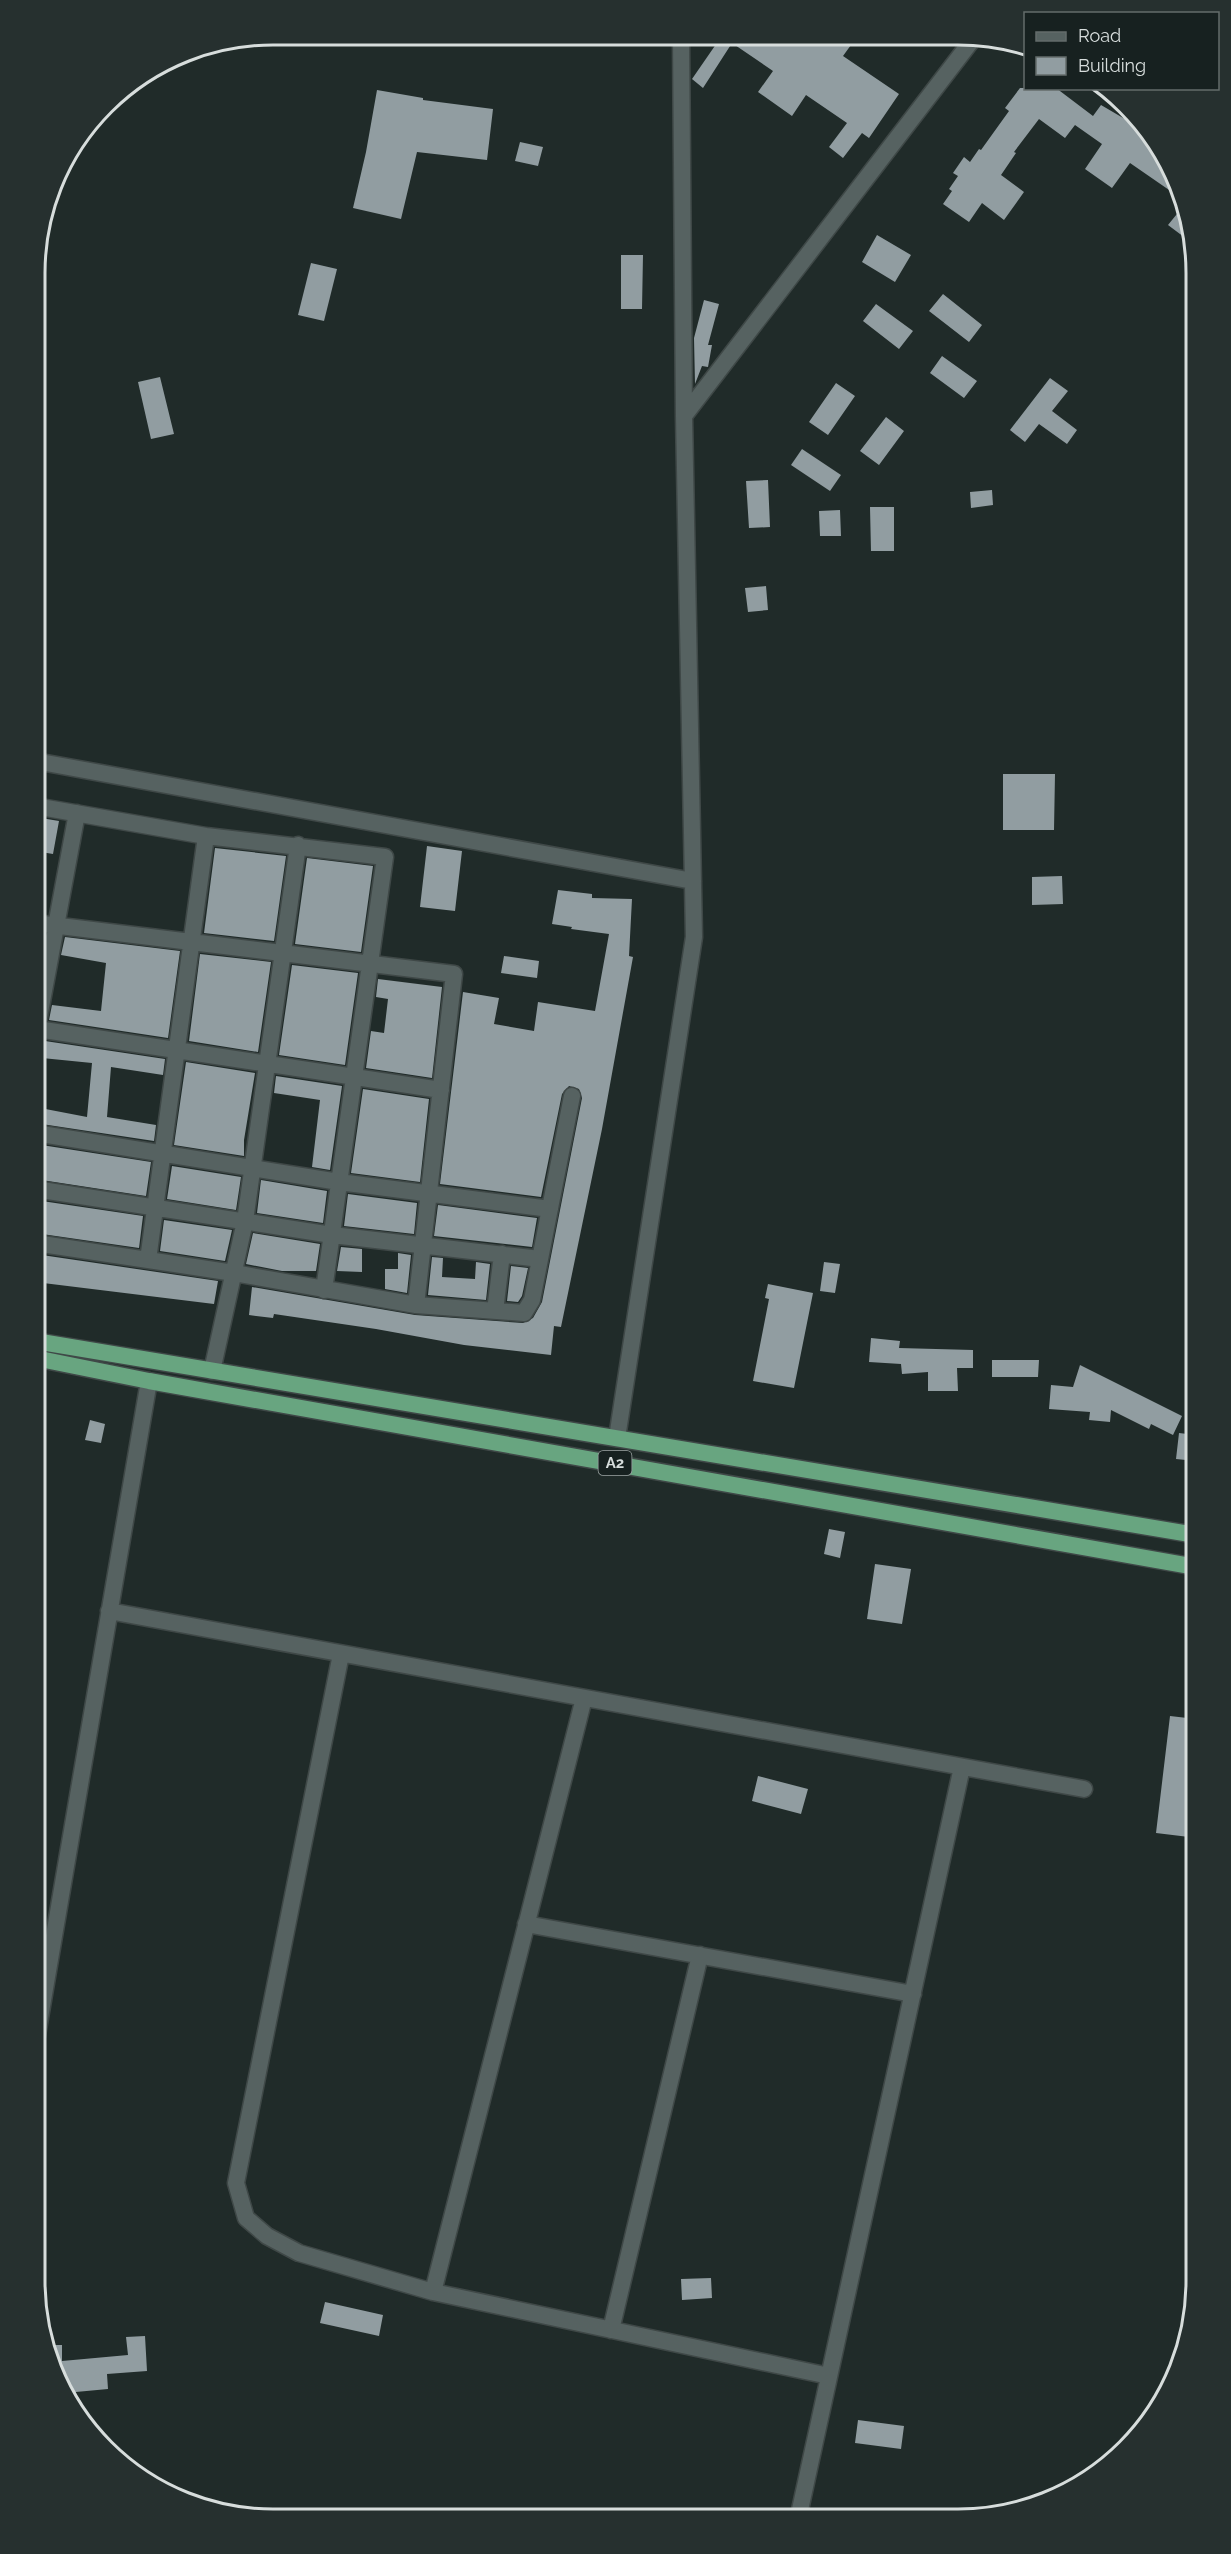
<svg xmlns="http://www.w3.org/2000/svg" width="1231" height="2554" viewBox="0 0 1231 2554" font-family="Raleway,sans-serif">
  <rect width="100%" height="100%" fill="#202b29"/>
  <path fill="#919da1" d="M721 37 856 38 843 56 899 94 869 138 862 133 843 158 829 147 847 123 806 95 792 116 758 92 773 71 732 43 703 88 692 79Z
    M1020 88H1056L1093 116 1101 105 1130 122 1133 118 1147 130 1145 133 1157 142 1185 201 1130 163 1112 188 1085 169 1102 144 1075 125 1065 138 1039 119 1014 152 1016 153 1001 175 1024 192 1004 220 982 203 969 222 943 204 952 191 949 189 958 176 953 173 964 157 970 162 979 149 981 150 1009 111 1005 108Z
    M377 90 423 98V100L493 109 487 160 417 152 401 219 353 208 366 152Z
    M520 142 543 147 538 166 515 161Z
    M1185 204 1189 227 1192 243 1168 225Z
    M877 235 911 255 895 282 862 262Z
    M621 255H643L642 309H621Z
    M311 263 337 269 324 321 298 315Z
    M943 294 982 325 969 342 929 311Z
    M704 300 719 304 708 345H712L708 367 702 366 695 384 694 338Z
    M876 304 913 331 899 349 863 321Z
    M942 356 977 381 964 398 930 373Z
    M160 377 174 434 151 439 138 382Z
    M1050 378 1068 391 1052 411 1077 430 1067 444 1039 424 1025 442 1010 430Z
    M836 383 855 396 828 435 809 422Z
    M886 417 904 431 879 465 860 451Z
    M802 449 841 475 830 491 791 465Z
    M768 480 770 527 749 528 746 481Z
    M992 490 993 505 971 508 970 492Z
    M870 507H894V551H871Z
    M840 510 841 536H820L819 511Z
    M766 586 768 610 748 612 745 588Z
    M1003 774H1055L1054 830H1003Z
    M35 817 59 821 53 854 35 851Z
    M427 846 462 851 455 911 420 907Z
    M215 848 286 856 274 941 204 933Z
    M307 858 373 866 361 952 295 944Z
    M1062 876 1063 904 1032 905V877Z
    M558 890 592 894V898L632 899 629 956 633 957 602 1129 561 1327 554 1326 551 1355 464 1345 376 1329 274 1314 273 1318 249 1315 252 1287 415 1315 523 1323 533 1318 542 1302 582 1098 579 1089 569 1086 562 1094 541 1197 440 1184 463 992 499 998 494 1024 534 1031 538 1002 595 1011 609 934 571 929 572 927 552 924Z
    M35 934 44 935 41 951 35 950Z
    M65 937 180 951 168 1038 49 1020 52 1005 101 1011 106 963 61 955Z
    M200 954 271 962 258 1052 189 1041Z
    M504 956 539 961 537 978 501 973Z
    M292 965 358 973 345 1065 279 1055Z
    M378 979 442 987 432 1078 366 1068 371 1031 384 1033 388 999 376 997Z
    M45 1041 165 1059 163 1075 111 1067 107 1117 156 1125 154 1141 35 1123V1107L87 1117 92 1063 42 1058Z
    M186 1062 255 1073 244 1140V1156L174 1145Z
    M276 1076 342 1086 330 1170 312 1167 320 1100 274 1093Z
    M363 1089 429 1099 420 1182 351 1173Z
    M35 1144 151 1162 146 1196 35 1179Z
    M172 1166 241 1177 236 1210 167 1199Z
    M261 1180 327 1191 323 1223 257 1213Z
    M348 1194 417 1203 414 1234 344 1226Z
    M35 1200 143 1216 139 1248 35 1233Z
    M438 1205 537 1218 532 1247 434 1236Z
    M164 1220 232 1230 225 1261 160 1251Z
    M253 1233 320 1244 316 1271H282L246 1264Z
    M341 1247 362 1249V1272L337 1271Z
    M398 1253 411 1255 407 1293 385 1289V1269H398Z
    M35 1254 218 1281 214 1304 35 1282Z
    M432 1257 443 1258 442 1277 475 1279 476 1262 490 1264 486 1300 428 1295Z
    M824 1262 840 1264 835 1293 820 1291Z
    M511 1266 528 1268 522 1296 518 1302 507 1301Z
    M768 1284 813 1293 794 1388 753 1381 769 1299 765 1298Z
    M871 1338 900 1341 899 1348 973 1350V1368H957L958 1391H928V1372L902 1374 901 1364 869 1362Z
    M992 1360H1039L1038 1377H992Z
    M1080 1365 1182 1416 1173 1435 1151 1424 1149 1429 1111 1410 1110 1422 1089 1420 1090 1412 1049 1409 1051 1385 1073 1387Z
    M90 1420 105 1424 101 1443 85 1440Z
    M1179 1433 1196 1435V1461L1176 1459Z
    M829 1529 845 1532 840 1558 824 1554Z
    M875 1564 911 1569 902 1624 867 1619Z
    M1170 1716 1196 1719V1777L1189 1837 1156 1833Z
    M758 1776 808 1789 801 1814 752 1801Z
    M711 2278 712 2298 682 2300 681 2279Z
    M325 2302 383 2315 379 2336 320 2323Z
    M145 2336 147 2371 107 2374 108 2389 65 2393 47 2357 45 2345H62V2361L128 2355 126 2337Z
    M858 2420 904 2426 901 2449 855 2443Z"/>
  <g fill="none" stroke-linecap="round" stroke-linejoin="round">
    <g stroke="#3f4847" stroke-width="19">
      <path id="minor" d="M684 416 973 39
        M35 761 693 881
        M35 806 206 836 385 857 324 1290
        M35 923 454 974 416 1305
        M37 1029 441 1090
        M35 1039 77 813
        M35 1133 339 1182 550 1209
        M35 1189 332 1235 540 1259
        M35 1243 234 1273 416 1305 524 1313 532 1300 572 1096
        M148 1260 206 836
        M495 1311 502 1254
        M212 1371 245 1221 298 845
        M617 1438 694 937 684 416 681 37
        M109 1611 1084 1789
        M341 1654 236 2183 246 2218 267 2236 299 2253 433 2292 829 2376
        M526 1924 913 1994
        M35 2047 149 1381
        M433 2292 584 1698
        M611 2330 700 1955
        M798 2519 962 1767"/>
    </g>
    <g stroke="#3f4847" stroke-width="19">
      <path id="trunk" d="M35 1341 1196 1535
        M35 1358 149 1381 1196 1567"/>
    </g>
    <use href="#minor" stroke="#566261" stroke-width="16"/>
    <use href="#trunk" stroke="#68a580" stroke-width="16"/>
  </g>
  <g text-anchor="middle" stroke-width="6" stroke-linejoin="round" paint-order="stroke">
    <rect fill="#172120" stroke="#9da5a4" stroke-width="1.5" x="598.5" y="1451" width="33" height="24" rx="4.5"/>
    <g font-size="15" font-weight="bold" fill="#d7dddc">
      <text x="615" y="1468">A2</text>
    </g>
  </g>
  <path d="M0 0H1231V2554H0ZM273 45H958A228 228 0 0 1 1186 273V2281A228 228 0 0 1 958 2509H273A228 228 0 0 1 45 2281V273A228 228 0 0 1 273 45Z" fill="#26302f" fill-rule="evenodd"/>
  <path fill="none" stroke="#d7dddc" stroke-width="3" d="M273 45H958A228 228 0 0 1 1186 273V2281A228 228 0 0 1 958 2509H273A228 228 0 0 1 45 2281V273A228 228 0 0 1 273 45Z"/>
  <rect x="1024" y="12" width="195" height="78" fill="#172120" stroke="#646c6b" stroke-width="1.5"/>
  <rect x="1036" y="32" width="30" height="9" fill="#566261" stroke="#646c6b" stroke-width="1.5"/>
  <text x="1078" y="42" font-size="18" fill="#d7dddc">Road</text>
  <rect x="1036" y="57" width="30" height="18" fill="#919da1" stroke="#646c6b" stroke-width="1.5"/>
  <text x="1078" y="72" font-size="18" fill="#d7dddc">Building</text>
</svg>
